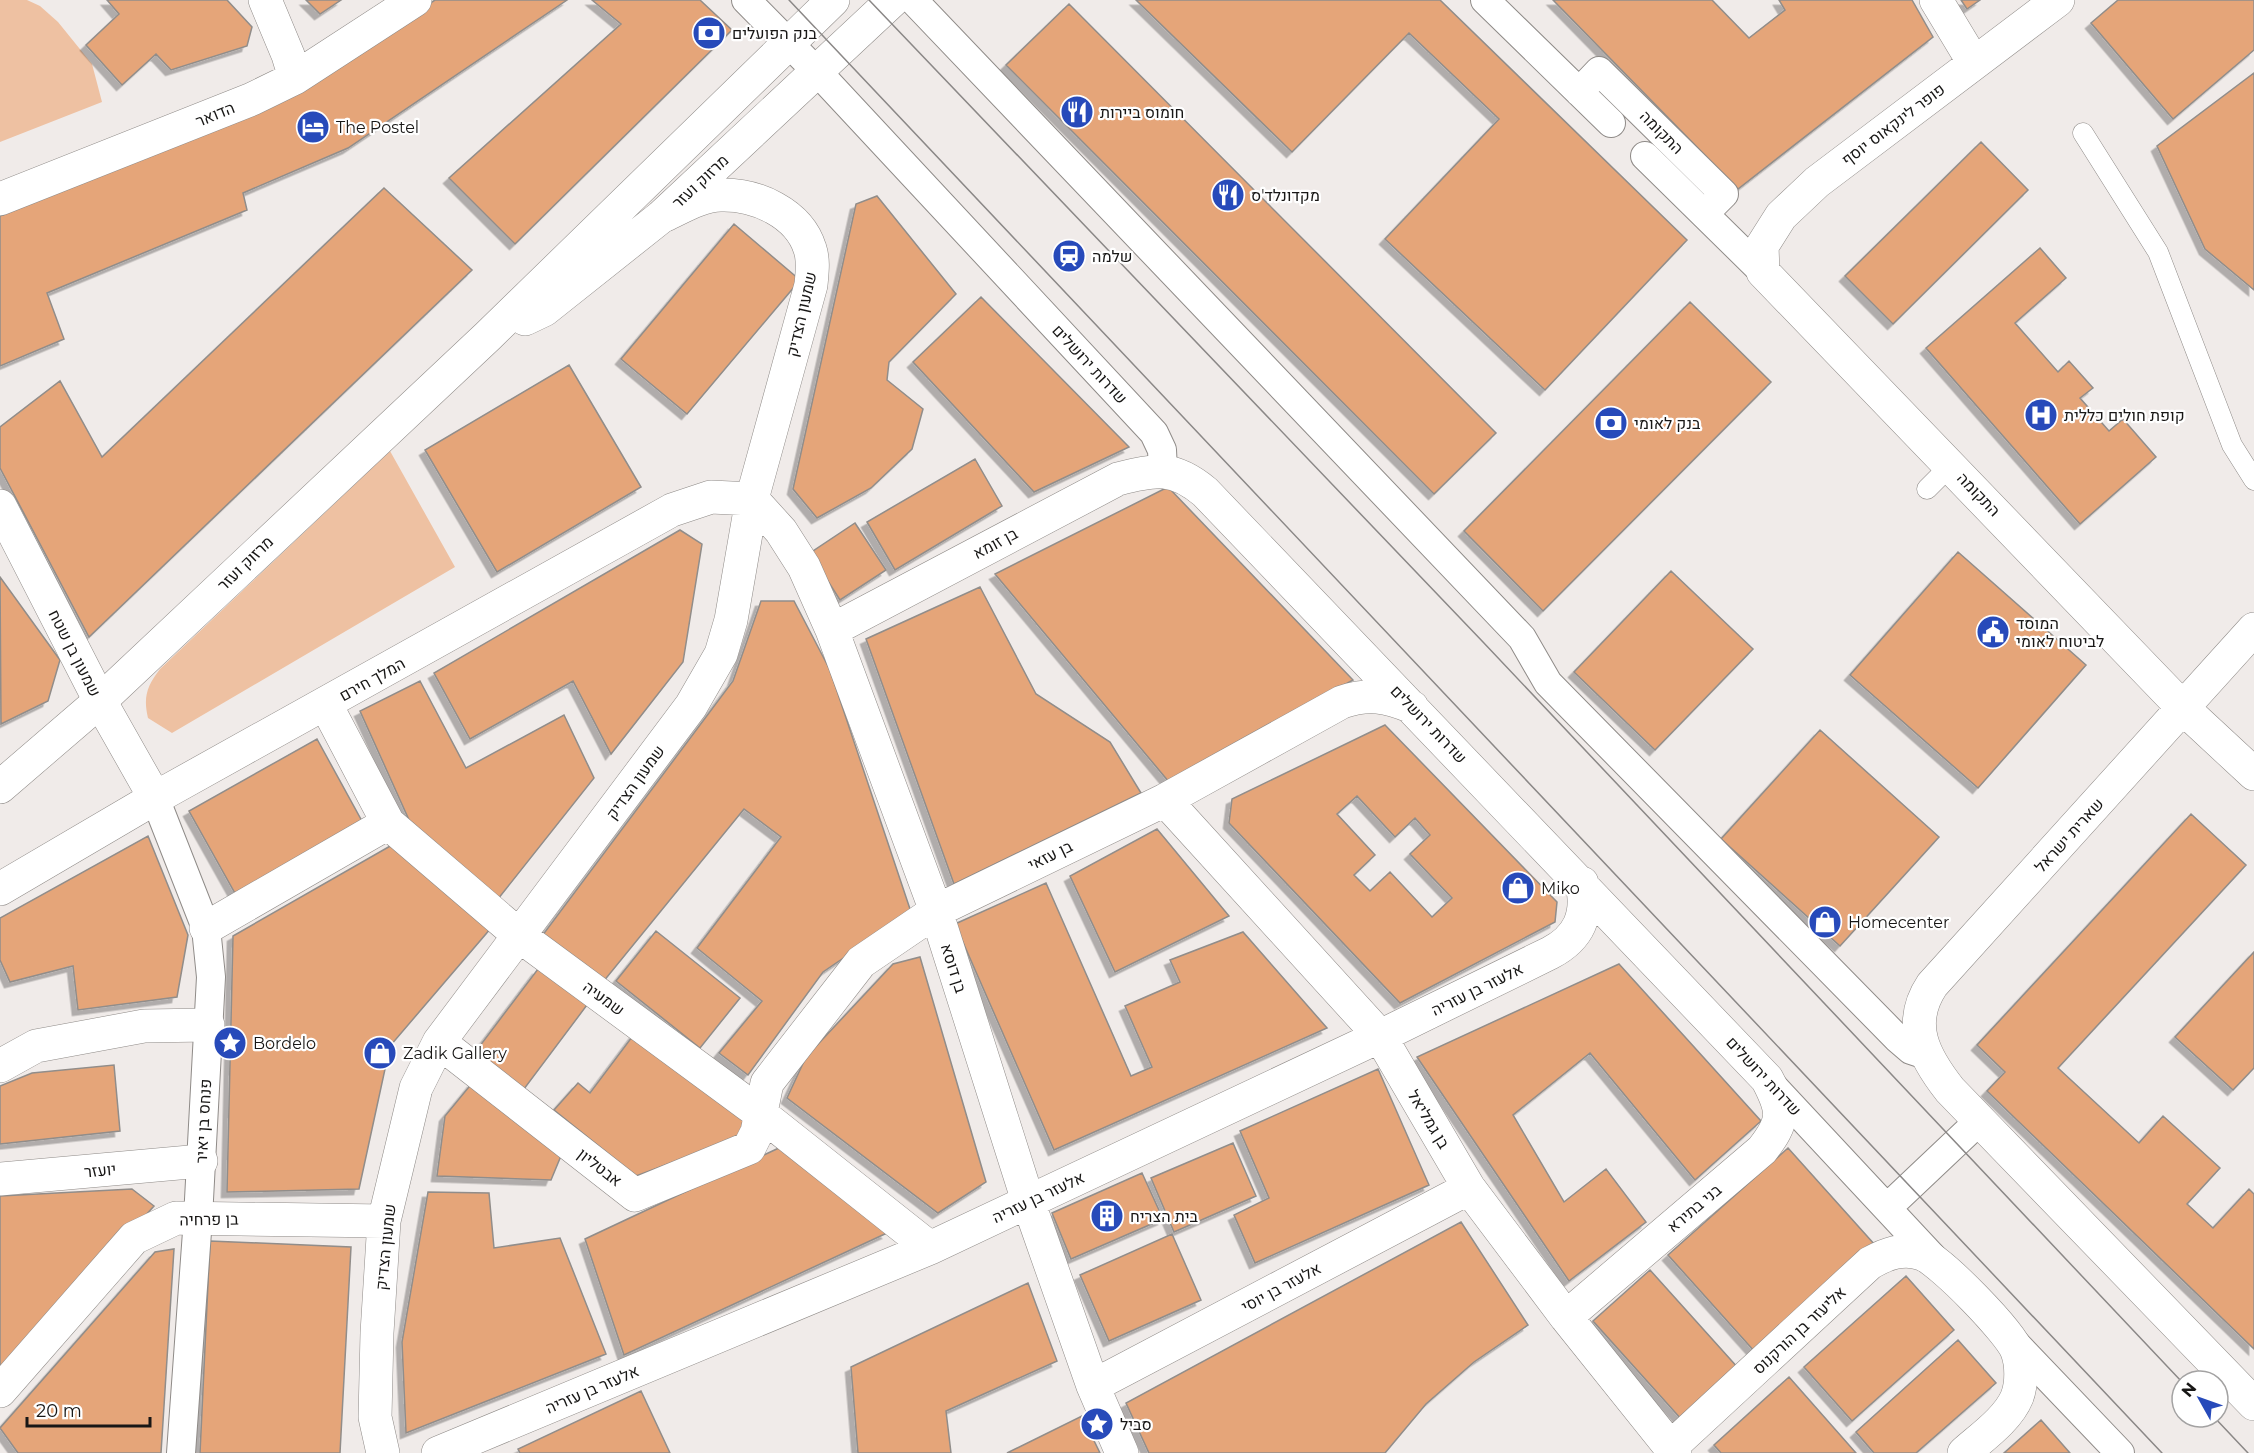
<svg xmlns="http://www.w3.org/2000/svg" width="2254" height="1453" viewBox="0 0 2254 1453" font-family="Montserrat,Heebo,sans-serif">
  <defs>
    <filter id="shadow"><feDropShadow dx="-5.5" dy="5.5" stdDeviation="0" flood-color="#0004"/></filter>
  </defs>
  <rect width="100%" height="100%" fill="#f0ebe9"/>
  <path fill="#eec1a2" d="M0 0H27L40 6 58 22 92 64 102 102 0 142Z
    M390 451 455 567 172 733 148 718C143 697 147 686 160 669Z"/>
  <path fill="#e5a579" stroke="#918d8a" stroke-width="1.5" fill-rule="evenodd" filter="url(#shadow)" d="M107 0H227L252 27 247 46 171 70 156 54 122 85 86 45 119 14Z
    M306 0H341L320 14Z
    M435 0H567L348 148 243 193 247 210 47 293 64 339 0 366V216L285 98Z
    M700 0 732 30 515 244 449 178 621 24 592 0Z
    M1136 0H1440L1687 240 1545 390 1385 239 1499 119 1409 33 1292 152Z
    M1553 0H1712L1749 38 1785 10 1779 0H1912L1933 37 1738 189Z
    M1961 0H1980L1967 9Z
    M2118 0H2254V50L2173 119 2091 23Z
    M1069 4 1496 433 1434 494 1006 65Z
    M2254 73V290L2205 249 2157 146Z
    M1981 142 2028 190 1893 324 1845 276Z
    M384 188 472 270 89 637 0 468V427L60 381 102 457Z
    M877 196 956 294 889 362 887 380 923 409 912 449 871 488 817 518 793 489 856 204Z
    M734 224 800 280 687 414 621 359Z
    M2040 248 2066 278 2015 323 2058 372 2069 361 2093 388 2080 398 2109 431 2123 419 2156 457 2080 524 1926 348Z
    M981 297 1129 447 1034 492 913 362Z
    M1690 302 1771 382 1543 611 1464 531Z
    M569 365 641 487 497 572 425 450Z
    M975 459 1002 506 895 570 867 522Z
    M1168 487 1353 680 1169 782 995 574Z
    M855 523 886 570 840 600 810 553Z
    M680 530 702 544 683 662 611 754 573 681 470 739 434 673Z
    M1958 552 2086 665 1978 788 1850 675Z
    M1671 571 1753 649 1655 750 1574 672Z
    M0 577 60 660 48 701 1 724Z
    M980 587 1036 694 1110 742 1141 793 954 884 866 639Z
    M761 601H794L830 670 911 912 823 972 748 1075 719 1053 762 1001 697 948 781 837 744 809 603 982 542 936 733 681Z
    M420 681 466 768 564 715 594 778 498 899 414 831 360 711Z
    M1385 725 1557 902 1555 922 1400 1003 1229 823 1232 799ZM1357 796 1395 837 1415 818 1430 835 1410 854 1452 898 1432 917 1390 872 1370 891 1354 875 1375 855 1337 814Z
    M1820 730 1939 837 1840 946 1721 839Z
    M317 739 363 823 236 895 189 811Z
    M2191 814 2246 865 2058 1068 2139 1143 2163 1116 2220 1168 2187 1204 2213 1228 2249 1189 2254 1194V1349L1987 1091 2005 1072 1977 1045Z
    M1157 829 1229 916 1115 972 1070 876Z
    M148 836 188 935 177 997 78 1010 73 966 10 982 0 960V918Z
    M392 845 491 928 390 1046 359 1189 227 1192 233 936Z
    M1046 883 1131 1076 1152 1067 1125 1006 1180 982 1170 960 1243 932 1327 1028 1054 1150 955 924Z
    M656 931 740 998 700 1048 616 981Z
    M2254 952V1068L2233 1090 2175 1037Z
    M920 957 986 1182 938 1213 787 1098 806 1057 893 964Z
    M1619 964 1761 1121 1695 1180 1590 1053 1513 1115 1564 1202 1606 1169 1646 1222 1569 1281 1417 1057Z
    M538 969 587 1005 521 1093 473 1055Z
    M635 1033 752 1120 743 1136 636 1176 554 1110 578 1083 590 1093Z
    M114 1065 120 1131 0 1144V1086L32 1073Z
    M1378 1069 1429 1185 1255 1263 1234 1215 1269 1198 1240 1131Z
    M473 1082 563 1151 551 1180 437 1176 445 1116Z
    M1233 1143 1256 1196 1174 1232 1151 1178Z
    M781 1147 887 1233 624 1355 585 1239Z
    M1788 1148 1875 1245 1755 1352 1668 1255Z
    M1142 1173 1163 1219 1071 1259 1052 1213Z
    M132 1189 154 1206 0 1376V1196Z
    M428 1192 489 1193 494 1248 560 1238 606 1354 406 1433 402 1342Z
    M1461 1222 1528 1325 1474 1362 1426 1404 1385 1453H1149L1126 1403Z
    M1172 1234 1201 1300 1109 1341 1080 1275Z
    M210 1241 351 1247 340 1453H200Z
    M174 1249 161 1453H18L0 1428 155 1252Z
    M1650 1270 1739 1369 1682 1420 1593 1321Z
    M1906 1276 1954 1330 1852 1421 1804 1367Z
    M1028 1283 1057 1361 946 1411 951 1453H858L851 1367Z
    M1958 1340 1996 1383 1916 1453H1874L1856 1432Z
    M1789 1377 1856 1453H1721L1714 1445Z
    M641 1391 670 1453H520L518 1449Z
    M1082 1416 1100 1453H1007Z
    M2041 1420 2070 1453H2004Z"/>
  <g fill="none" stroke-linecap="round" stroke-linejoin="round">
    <g stroke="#8f8b88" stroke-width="21">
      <path id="service" d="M2083 133 2158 252 2232 445 2254 480
        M1927 489 1951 465"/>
    </g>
    <g stroke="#8f8b88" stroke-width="30">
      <path id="pedestrian" d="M746 0 826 81 1154 433 1162 450 1163 470
        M913 0 1522 638 1548 683 1897 1038 1911 1050 1926 1055
        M1485 0 1611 123
        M1579 92 1599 71 1724 194 1704 214
        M1645 156 1763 272
        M155 798 206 928 211 977 198 1218 181 1453
        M1770 1083 1939 1264
        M1887 1208 1979 1121
        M2011 1339 2120 1453"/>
    </g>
    <g stroke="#8f8b88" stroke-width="34">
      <path id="minor" d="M265 0 288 55 295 78
        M1936 0 1974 63
        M2058 0 1817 182 1781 216 1762 246 1763 272 2184 709 2254 774
        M0 199 252 99 295 78 415 0
        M752 499 781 531 804 567 832 630 936 911 1028 1201 1093 1386 1122 1453
        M0 506 100 701 155 798
        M2254 629 1932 985C1906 1024 1924 1057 1950 1090L2254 1404
        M832 630 1118 479C1156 469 1174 466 1205 492L1767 1079C1784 1111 1785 1121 1762 1150L1566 1317
        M326 705 388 823 521 937 761 1114 930 1248
        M1165 800 1380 1036 1469 1188 1566 1317 1675 1453
        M0 889 155 798 672 510 711 497 752 499
        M206 928 388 823
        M439 1042 635 1195 749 1148 757 1132 767 1083 861 962 936 911 1165 800 1342 702C1368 693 1387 696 1412 707
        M0 1066 36 1046 144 1026 208 1025
        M0 1179 201 1161
        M1093 1386 1469 1188
        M0 1391 134 1238 176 1218 384 1221
        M1671 1447 1870 1263C1886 1254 1903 1247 1922 1254 1941 1261 2010 1332 2017 1351 2022 1364 2022 1384 2017 1397 2008 1419 1982 1437 1964 1453
        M383 1453 375 1417 377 1333 384 1221 416 1088 439 1042 691 706 721 654 731 620 752 499 811 285C812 273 814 261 810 249 799 213 756 194 721 195 702 195 682 207 665 215
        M438 1453 930 1248 1393 1030 1550 953C1579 938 1589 915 1582 883"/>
    </g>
    <g stroke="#8f8b88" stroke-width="34">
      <path id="secondary" d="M525 319 544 310 661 217 893 0
        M0 787 100 701 488 336 833 0"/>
    </g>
    <use href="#service" stroke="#fff" stroke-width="20"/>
    <use href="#pedestrian" stroke="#fff" stroke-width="28"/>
    <use href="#minor" stroke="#fff" stroke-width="33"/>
    <use href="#secondary" stroke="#fff" stroke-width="33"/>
    <path stroke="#8b8887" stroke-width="1.5" d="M789 0 2162 1453
      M869 0 1483 642 2182 1382
      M2214 1417 2248 1453"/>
  </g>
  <defs>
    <g id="bank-disc" transform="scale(1.725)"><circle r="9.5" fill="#274aba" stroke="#fff"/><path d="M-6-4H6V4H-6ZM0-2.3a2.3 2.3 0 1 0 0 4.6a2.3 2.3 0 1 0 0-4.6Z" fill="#fff"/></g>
    <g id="restaurant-disc" transform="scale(1.725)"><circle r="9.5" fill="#274aba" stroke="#fff"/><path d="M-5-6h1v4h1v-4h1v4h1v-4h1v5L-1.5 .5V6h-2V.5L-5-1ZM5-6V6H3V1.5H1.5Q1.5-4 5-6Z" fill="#fff"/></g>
    <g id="hotel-disc" transform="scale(1.725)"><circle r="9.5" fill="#274aba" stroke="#fff"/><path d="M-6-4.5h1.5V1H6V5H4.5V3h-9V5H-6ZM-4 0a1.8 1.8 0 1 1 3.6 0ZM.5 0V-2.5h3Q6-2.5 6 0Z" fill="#fff"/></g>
    <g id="station-disc" transform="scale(1.725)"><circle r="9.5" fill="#274aba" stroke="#fff"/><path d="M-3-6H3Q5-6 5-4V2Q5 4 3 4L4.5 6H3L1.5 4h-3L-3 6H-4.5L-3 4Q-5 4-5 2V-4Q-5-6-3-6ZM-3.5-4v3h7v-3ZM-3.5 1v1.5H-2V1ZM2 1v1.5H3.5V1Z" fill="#fff"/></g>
    <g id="hospital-disc" transform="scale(1.725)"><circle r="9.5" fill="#274aba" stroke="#fff"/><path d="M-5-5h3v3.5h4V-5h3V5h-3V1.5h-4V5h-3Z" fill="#fff"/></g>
    <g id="civic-disc" transform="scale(1.725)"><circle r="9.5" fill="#274aba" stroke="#fff"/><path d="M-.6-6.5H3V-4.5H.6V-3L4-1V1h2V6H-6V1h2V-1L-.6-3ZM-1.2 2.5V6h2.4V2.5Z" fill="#fff"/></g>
    <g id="shop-disc" transform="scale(1.725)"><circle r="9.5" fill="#274aba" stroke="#fff"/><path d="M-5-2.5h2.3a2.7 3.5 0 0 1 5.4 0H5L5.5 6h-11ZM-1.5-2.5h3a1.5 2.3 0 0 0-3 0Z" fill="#fff"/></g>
    <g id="sight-disc" transform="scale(1.725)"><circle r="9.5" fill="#274aba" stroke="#fff"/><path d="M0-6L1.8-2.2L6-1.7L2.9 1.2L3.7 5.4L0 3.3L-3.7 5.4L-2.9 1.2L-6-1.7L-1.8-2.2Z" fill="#fff"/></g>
    <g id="building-disc" transform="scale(1.725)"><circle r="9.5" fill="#274aba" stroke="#fff"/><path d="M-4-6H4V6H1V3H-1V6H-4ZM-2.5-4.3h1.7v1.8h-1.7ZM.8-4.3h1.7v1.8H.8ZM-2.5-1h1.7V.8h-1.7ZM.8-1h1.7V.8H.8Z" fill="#fff"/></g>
  </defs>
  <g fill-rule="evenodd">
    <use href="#bank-disc" x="709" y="33"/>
    <use href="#restaurant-disc" x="1077" y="112"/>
    <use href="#hotel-disc" x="313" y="127"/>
    <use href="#restaurant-disc" x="1228" y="195"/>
    <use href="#station-disc" x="1069" y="256"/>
    <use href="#hospital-disc" x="2041" y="415"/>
    <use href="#bank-disc" x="1611" y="423"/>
    <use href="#civic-disc" x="1993" y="632"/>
    <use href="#shop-disc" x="1518" y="888"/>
    <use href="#shop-disc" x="1825" y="922"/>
    <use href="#sight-disc" x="230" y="1043"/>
    <use href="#shop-disc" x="380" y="1053"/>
    <use href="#building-disc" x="1107" y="1216"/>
    <use href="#sight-disc" x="1097" y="1424"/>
  </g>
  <g text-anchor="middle" stroke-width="4.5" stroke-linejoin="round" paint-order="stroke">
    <g font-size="16" fill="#181716" stroke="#fff" text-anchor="start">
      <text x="732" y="39">בנק הפועלים</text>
      <text x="1100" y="118">חומוס ביירות</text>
      <text x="336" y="133">The Postel</text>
      <text x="1251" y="201">מקדונלד'ס</text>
      <text x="1092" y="262">שלמה</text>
      <text x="2064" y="421">קופת חולים כללית</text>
      <text x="1634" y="429">בנק לאומי</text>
      <text x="2016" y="629">המוסד<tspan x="2016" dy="18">לביטוח לאומי</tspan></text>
      <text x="1541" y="894">Miko</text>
      <text x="1848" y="928">Homecenter</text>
      <text x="253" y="1049">Bordelo</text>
      <text x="403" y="1059">Zadik Gallery</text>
      <text x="1130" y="1222">בית הצריח</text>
      <text x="1120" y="1430">סביל</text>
    </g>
    <g font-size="16" fill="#181716" stroke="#fff">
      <text transform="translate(215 114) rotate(-22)" y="6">הדואר</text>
      <text transform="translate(1893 124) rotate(-37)" y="6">פופר לינקאוס יוסף</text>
      <text transform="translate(1662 132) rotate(45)" y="6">התקומה</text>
      <text transform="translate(700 181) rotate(-43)" y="6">מרזוק ועזר</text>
      <text transform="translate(801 314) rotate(-77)" y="6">שמעון הצדיק</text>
      <text transform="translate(1090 364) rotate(47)" y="6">שדרות ירושלים</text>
      <text transform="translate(1979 494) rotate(46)" y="6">התקומה</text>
      <text transform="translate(995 543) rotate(-28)" y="6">בן זומא</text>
      <text transform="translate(245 563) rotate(-44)" y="6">מרזוק ועזר</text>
      <text transform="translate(75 653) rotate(63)" y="6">שמעון בן שטח</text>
      <text transform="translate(372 679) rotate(-29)" y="6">המלך חירם</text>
      <text transform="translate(1429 724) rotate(46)" y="6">שדרות ירושלים</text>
      <text transform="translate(635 782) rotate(-54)" y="6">שמעון הצדיק</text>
      <text transform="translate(2069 835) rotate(-48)" y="6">שארית ישראל</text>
      <text transform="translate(1050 855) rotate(-26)" y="6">בן עזאי</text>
      <text transform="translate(954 968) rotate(72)" y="6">בן דוסא</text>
      <text transform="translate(1477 989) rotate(-26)" y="6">אלעזר בן עזריה</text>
      <text transform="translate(604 998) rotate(36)" y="6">שמעיה</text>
      <text transform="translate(1764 1076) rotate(47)" y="6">שדרות ירושלים</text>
      <text transform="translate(1429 1119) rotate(59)" y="6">בן גמליאל</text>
      <text transform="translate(203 1121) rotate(-87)" y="6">פנחס בן יאיר</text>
      <text transform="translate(600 1167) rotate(38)" y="6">אבטליון</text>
      <text transform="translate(100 1170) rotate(-5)" y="6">יועזר</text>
      <text transform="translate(1038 1197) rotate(-25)" y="6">אלעזר בן עזריה</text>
      <text transform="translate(1694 1208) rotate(-40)" y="6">בני בתירא</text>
      <text transform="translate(209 1219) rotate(-1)" y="6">בן פרחיה</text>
      <text transform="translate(385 1247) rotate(-84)" y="6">שמעון הצדיק</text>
      <text transform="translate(1281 1287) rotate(-28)" y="6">אלעזר בן יוסי</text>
      <text transform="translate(1799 1330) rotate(-43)" y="6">אליעזר בן הורקנוס</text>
      <text transform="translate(592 1389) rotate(-23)" y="6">אלעזר בן עזריה</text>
    </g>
  </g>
  <g transform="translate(2200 1399) rotate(310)"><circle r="28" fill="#ffffff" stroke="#a3a2a2" stroke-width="1.5"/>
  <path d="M0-4.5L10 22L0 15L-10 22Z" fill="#274aba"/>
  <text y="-9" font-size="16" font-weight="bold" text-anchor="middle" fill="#181716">N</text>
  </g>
  <path d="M27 1417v9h123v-9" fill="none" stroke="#181716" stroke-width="3"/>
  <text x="36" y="1417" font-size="18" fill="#181716" stroke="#ffffff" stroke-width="4.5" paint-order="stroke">20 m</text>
</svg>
